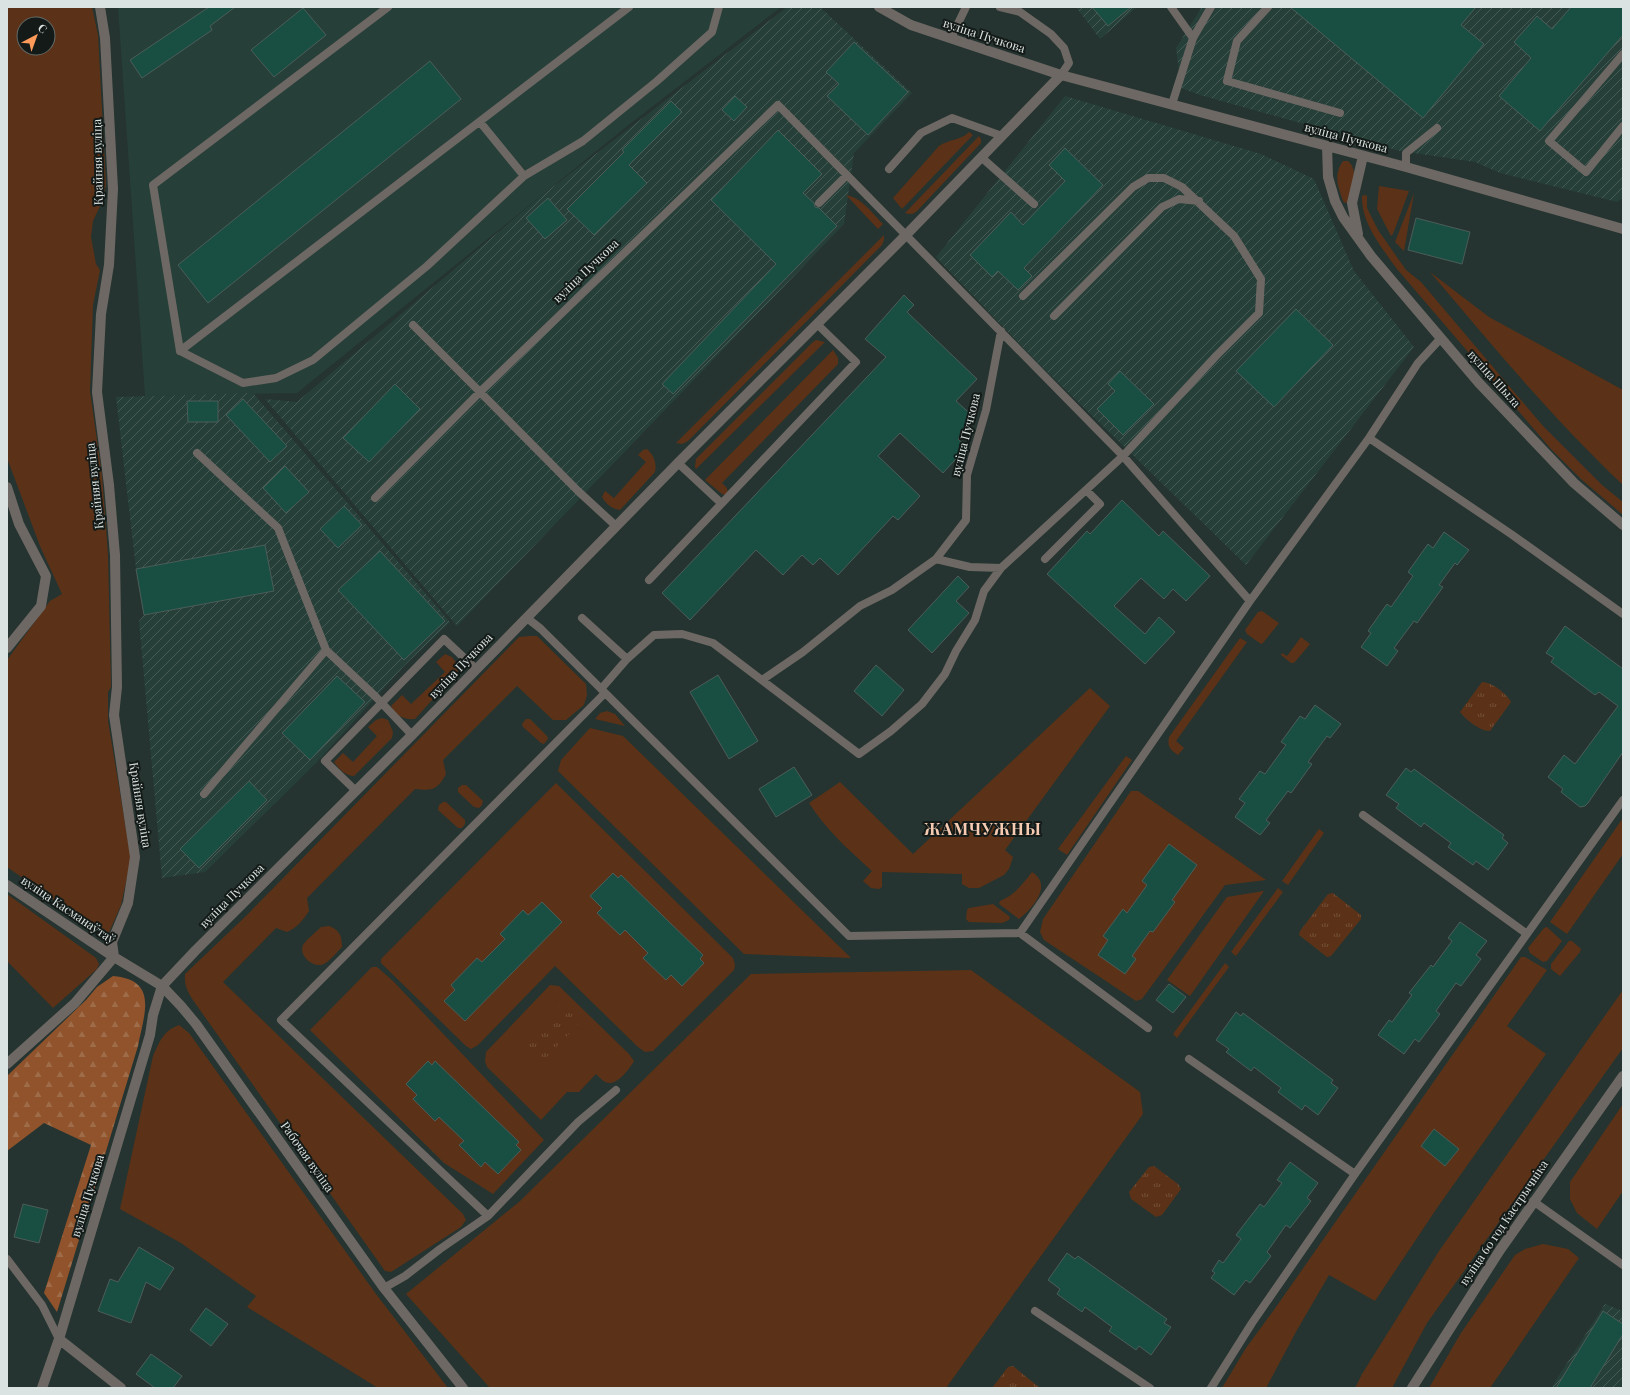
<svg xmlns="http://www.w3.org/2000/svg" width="1630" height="1395" viewBox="0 0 1630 1395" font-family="'Playfair Display',serif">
  <defs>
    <pattern id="industrial-furrows" width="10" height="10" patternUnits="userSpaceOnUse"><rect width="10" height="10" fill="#273f39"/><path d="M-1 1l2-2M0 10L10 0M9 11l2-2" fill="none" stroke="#465b55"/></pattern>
    <pattern id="forest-firs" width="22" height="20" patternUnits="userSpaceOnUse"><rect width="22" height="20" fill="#90532b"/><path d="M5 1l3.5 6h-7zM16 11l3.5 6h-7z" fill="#9f6c49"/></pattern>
    <pattern id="park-tufts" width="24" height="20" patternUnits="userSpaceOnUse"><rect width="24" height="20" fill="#5b3217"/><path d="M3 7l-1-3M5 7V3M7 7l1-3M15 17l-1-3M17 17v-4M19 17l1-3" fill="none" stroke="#725038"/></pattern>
  </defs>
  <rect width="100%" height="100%" fill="#253430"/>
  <path fill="#273f39" d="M118 7H781L626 127 297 393 145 396Z"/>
  <path fill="url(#industrial-furrows)" d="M787 7H820L912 93 854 153 844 224 457 626 265 399 297 402 541 196Z
    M1076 7H1137L1100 39Z
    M1202 7H1623V197L1617 202 1500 173 1475 162 1400 151 1200 95 1181 88 1176 48Z
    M1065 96 1261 154 1314 179 1354 271 1414 347 1246 565 1038 363 936 257Z
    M253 393 450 622 404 666 316 763 205 872 162 878 139 621 144 615 136 569 116 397Z
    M1605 1304 1623 1311V1388H1551Z"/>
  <path fill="#5b3217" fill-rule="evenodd" d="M7 7H92L98 35 106 185 101 204 93 221 91 237 96 264 100 270 93 305 90 391 102 476 108 554 111 687 108 692V721L131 859 121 905 107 937 7 867V660L50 601 62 594 40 546 7 458ZM24 24H48V48H24Z
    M969 132 973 135 902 209 893 198 939 146C949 139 960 141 969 132Z
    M979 136 981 139V143L918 210C914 214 911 215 905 213Z
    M1343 161H1348C1360 171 1351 189 1348 202L1345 203 1343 201C1338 186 1333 175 1343 161Z
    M1379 186 1409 191 1393 234 1391 236 1377 209Z
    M1414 193 1404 251 1395 242Z
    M846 195C862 198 872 213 883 224L878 229Z
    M1365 195 1367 196V208L1378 230 1406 270 1421 282 1543 426 1602 485 1623 502V515L1581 479 1551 449 1397 269C1382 248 1361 223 1362 196Z
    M884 235V240L882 245 688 441 682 444 676 443Z
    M1430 272 1489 317 1623 390V485C1553 419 1492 345 1430 272Z
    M816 340 825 342 696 469 695 467 696 459 813 342Z
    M833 350 838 358V364L722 483 727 488 728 493 725 495 722 494 705 480Z
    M647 449C654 455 657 464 655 472L620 510C612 509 606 504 602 497L605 491 614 498 646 462 638 455 643 450Z
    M1262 611 1279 623 1263 643 1261 644 1247 634 1245 630 1258 612Z
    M529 636H537L586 684 587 695 584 705 566 720H553L517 686 443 760 446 774C437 790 433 791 415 789L307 898 309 911C303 920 297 928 287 932L276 928 223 982 463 1214 466 1220 461 1227 391 1272 385 1271 195 1003C188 993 184 986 185 974L246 916 519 637Z
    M1301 637 1310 644 1294 663H1291L1281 655 1282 653 1287 656Z
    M1240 638 1247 642 1176 741 1184 748 1178 755C1170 749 1167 747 1169 737Z
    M445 654 452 657 459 667 458 671 415 719C404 720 396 716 391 706L402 695 411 704 445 672 436 662Z
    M1090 688 1110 706 1005 850 1013 857 1009 869 1004 875 979 888H969L962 884V874L882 872V887L879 889 871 888 863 881 872 871C849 850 826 830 809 803L840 782 913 854Z
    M607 711 615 714 625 726 595 719 600 713Z
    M382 718 388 720 393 732 392 738 354 776C346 776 339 769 334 762L343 753 353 762 377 736 368 727 376 720Z
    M526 719H530L547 736 548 739 544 744 541 743 523 727 522 724Z
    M590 728 623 736 851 958 744 954 558 771 561 760Z
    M1126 756 1132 760 1067 855 1058 849Z
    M556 783 733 958 735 965 734 970 653 1051 645 1052 638 1047 555 966 478 1045 471 1049 466 1046 381 963V959Z
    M462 785H466L483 801 482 805 479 808 474 807 458 792V788Z
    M1131 791H1138L1266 880 1225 885 1142 999 1136 1001 1044 940 1040 932 1043 919Z
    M443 802H446L465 820V824L462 828H458L438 810 439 805Z
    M1623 818V854L1567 934 1550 922Z
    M1319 829 1324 833 1288 885 1282 881Z
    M1032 872C1053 885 1033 908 1019 919L999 904 1000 901C1014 895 1022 885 1032 872Z
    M1278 888 1283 892 1236 956 1231 952Z
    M1264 891 1190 996 1167 980 1227 897Z
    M7 894 96 958 99 964 97 969 53 1008 7 961Z
    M993 904 1010 917 1009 920 1002 923 969 922 966 919 967 910 969 908Z
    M329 926C339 930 342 935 342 947 337 952 330 961 324 964 314 969 298 956 303 945 307 939 316 932 321 927Z
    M1547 927 1562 941 1547 961 1543 962 1530 953 1528 948 1544 928Z
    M1569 941H1572L1581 949 1580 952 1560 976 1551 969V964Z
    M1521 957H1525L1547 970 1507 1026 1546 1054 1437 1208 1375 1301 1329 1275 1297 1330 1266 1388H1222L1246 1348 1276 1307Z
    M1225 963 1229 967 1177 1038 1173 1034Z
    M372 967H377L393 981 544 1140 493 1194 444 1163 310 1030Z
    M971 970 1140 1092 1143 1114 946 1388H490L406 1294 519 1202 751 974Z
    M550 985 559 986 629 1054 634 1061C630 1068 619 1083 610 1083 604 1083 600 1078 596 1074L579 1092H567L541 1120 487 1067 485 1061 486 1052Z
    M1623 990V1048L1427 1323 1392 1388H1355L1362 1374 1439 1251Z
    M179 1025 189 1033 376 1294 448 1388H378L247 1307 256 1296 181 1243 120 1209 153 1056C160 1041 163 1031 179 1025Z
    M1623 1104V1191L1597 1229 1577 1213 1570 1199V1182Z
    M1543 1244 1568 1249 1579 1258 1490 1388H1429L1461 1333 1515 1255 1525 1249Z"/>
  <path fill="url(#forest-firs)" d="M113 976C159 980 144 1014 138 1046L57 1312 44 1293 91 1145 44 1123 7 1151V1076L86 1000 97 987Z"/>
  <path fill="url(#park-tufts)" d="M1482 682C1492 682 1507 694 1511 702L1490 731C1480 731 1466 720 1460 712Z
    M1333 893 1361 915V919L1331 956 1327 957 1299 935 1300 931 1328 894Z
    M566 1000 585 1017 544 1060 525 1042Z
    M1154 1166 1178 1184 1181 1189 1162 1215 1156 1217 1131 1199 1129 1192 1149 1167Z
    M1013 1366 1040 1388H992L1008 1367Z"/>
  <path fill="#194e43" stroke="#4c5d58" d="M209 7H235L210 26 212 30 142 78 130 60Z
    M1092 7H1131L1108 26Z
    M1290 7H1476L1461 25 1484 44 1423 118Z
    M1571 7H1623V35L1540 131 1499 96 1531 58 1514 42 1537 16 1552 29Z
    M303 8 326 35 274 77 251 50Z
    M854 42 908 92 868 135 827 96 839 84 826 72Z
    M430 61 461 99 208 303 178 265Z
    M735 96 747 107 734 121 722 110Z
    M671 101 682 112 629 165 647 183 594 235 567 209 624 152 622 150Z
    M778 130 822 174 803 193 814 203 815 207 819 208 837 226 673 394 662 384 776 264 711 200Z
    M1065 148 1103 185 1024 268 1032 276 1018 290 998 271 992 277 970 255 1011 212 1023 225 1065 181 1049 165Z
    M548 198 567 220 545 239 526 218Z
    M1416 218 1470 232 1462 264 1408 250Z
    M904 295 914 305 907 312 977 379 956 401 976 419 958 439 967 447 943 473 900 433 878 456 920 496 898 520 893 516 838 575 820 558 813 565 802 555 783 575 756 550 690 620 662 593 886 357 865 339Z
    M1296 309 1333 345 1274 407 1236 371Z
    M1120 371 1154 404 1123 435 1097 409 1115 391 1108 384Z
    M395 384 420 409 369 462 343 438Z
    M243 399 287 446 270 462 226 415Z
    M187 401H218V422H188Z
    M285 466 309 492 286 513 263 488Z
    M1122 500 1159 536 1163 531 1210 576 1186 601 1173 589 1164 599 1141 578 1114 606 1145 634 1159 617 1175 632 1145 664 1047 574 1087 531 1090 534Z
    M344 506 362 525 338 548 320 529Z
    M1444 532 1469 550 1457 565 1455 563 1439 585 1443 587 1417 623 1414 621 1394 648 1398 651 1387 666 1361 647 1371 633 1368 631 1387 604 1391 607 1413 576 1408 572 1428 544 1433 548Z
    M265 545 274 591 144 615 136 569Z
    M380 551 445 621 404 660 338 590Z
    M958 576 969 587 956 601 969 613 932 653 908 630Z
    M1565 626 1623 669V752L1588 803 1585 806 1580 807 1561 792 1563 789 1548 777 1564 755 1575 764 1618 706 1599 692 1595 695 1551 662 1554 658 1546 653Z
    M876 665 904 690 882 716 854 691Z
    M718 675 758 741 729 759 690 692Z
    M337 676 365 702 310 760 282 733Z
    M1315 705 1341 724 1330 738 1327 736 1308 762 1312 764 1291 793 1288 791 1266 820 1270 823 1260 835 1235 817 1245 803 1239 799 1260 771 1265 774 1286 745 1281 742 1300 716 1305 719Z
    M794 767 812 795 776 817 759 789Z
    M1406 768 1411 772 1414 769 1504 835 1502 838 1508 843 1488 870 1476 861 1473 865 1448 847 1451 843 1424 823 1421 827 1396 808 1399 804 1386 795Z
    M249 781 267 800 199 868 180 849Z
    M1169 844 1197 865 1172 900 1175 902 1153 932 1150 931 1132 956 1136 959 1125 974 1098 955 1108 940 1103 936 1123 909 1127 913 1147 885 1142 881Z
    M613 873 618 878 621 875 703 955 700 959 704 963 682 986 671 975 666 980 643 958 648 953 625 930 620 935 597 913 602 908 590 896Z
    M542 902 562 922 465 1021 444 1001 455 990 451 985 477 958 482 962 505 939 500 934 523 910 528 915Z
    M1460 922 1487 941 1476 955 1481 959 1461 986 1456 983 1436 1011 1440 1014 1419 1042 1415 1039 1404 1054 1378 1035 1389 1020 1392 1022 1412 995 1409 993 1431 965 1433 967 1452 941 1448 938Z
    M1169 984 1186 997 1173 1013 1156 1000Z
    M1236 1012 1241 1016 1243 1013 1333 1080 1331 1083 1338 1088 1318 1115 1305 1105 1302 1110 1278 1092 1281 1088 1254 1067 1251 1071 1226 1052 1229 1049 1216 1040Z
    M428 1061 432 1065 435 1061 519 1142 516 1145 521 1150 498 1174 485 1162 481 1167 459 1145 464 1141 439 1117 435 1121 413 1099 417 1095 406 1084Z
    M1434 1129 1459 1149 1445 1166 1421 1146Z
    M1290 1162 1318 1183 1307 1198 1311 1201 1290 1228 1286 1225 1267 1252 1271 1256 1250 1283 1246 1280 1234 1295 1211 1278 1215 1273 1212 1271 1219 1260 1223 1263 1241 1239 1236 1235 1260 1204 1264 1207 1282 1183 1277 1180Z
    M23 1204 48 1210 39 1243 14 1237Z
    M139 1247 174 1268 160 1290 146 1282 131 1323 98 1311 110 1279 118 1282Z
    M1067 1253 1075 1259 1078 1256 1167 1319 1164 1323 1171 1327 1151 1355 1139 1346 1136 1350 1109 1331 1112 1327 1085 1307 1082 1312 1057 1294 1060 1289 1048 1280Z
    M206 1308 228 1324 211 1346 190 1330Z
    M1603 1311 1623 1324V1334L1590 1388H1556Z
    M151 1354 182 1376 173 1388H155L136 1374Z"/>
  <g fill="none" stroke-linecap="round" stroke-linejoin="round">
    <path stroke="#6e6865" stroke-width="8" d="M388 7 153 185 180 351 629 7
      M1000 7 1020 12 1051 34 1064 48 1069 63 1061 75
      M1171 7 1193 38
      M1268 7 1237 41 1227 81 1340 113
      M951 38 966 7
      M1623 54 1549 141 1586 172 1623 126
      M1172 104 1193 38 1211 7
      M480 122 524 176 583 141 657 81 712 32 719 7
      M981 157 1034 204
      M1406 167V153L1437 128
      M889 169 921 133 952 118 1002 136
      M819 203 847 175
      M1054 316 1162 207 1179 199 1199 201
      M180 351 243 383 276 378 313 360 427 266 524 176
      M1369 438 1511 534 1623 614
      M197 453 278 528 326 650 376 697 412 735
      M678 463 721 503
      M375 498 480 392 413 325
      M616 526 578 491 480 392 778 105 1123 456 1250 601
      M936 559 966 520 967 475 986 410 1001 331
      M1045 559 1100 504 1086 490
      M649 580 856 362 817 324
      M527 618 541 629 849 936 1020 933 1250 601 1369 438 1418 363 1441 338
      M582 618 627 659 601 689
      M627 659 654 635 682 634 713 643 859 754 891 731 922 704 945 674 956 651 975 620 984 591 1001 568
      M762 680 803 652 860 606 892 590 936 559 970 567 1001 568 1123 456 1217 355 1259 313 1261 279 1234 236 1182 187 1164 178H1148L1133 187 1023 296
      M356 791 325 761 444 639 476 669
      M204 794 326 650
      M1363 815 1527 934
      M1020 933 1148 1028
      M1189 1059 1355 1174
      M1533 1201 1623 1265
      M488 1216 281 1020 605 693
      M7 1259 42 1305 59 1339
      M384 1288 405 1276 440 1249 488 1216 578 1122 616 1090
      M1035 1311 1150 1388
      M1211 1388 1252 1323 1355 1174 1623 800"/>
    <path stroke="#6e6865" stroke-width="10" d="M100 7 105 38 113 189 109 265 101 314 97 392 109 485 115 555 117 687 114 715 135 857 128 903 112 942 114 957
      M879 7 911 25 1061 75
      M1327 146 1328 177 1335 201 1343 217 1371 256 1479 383 1574 483 1623 525
      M1358 234 1352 203 1363 156
      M7 487 19 524 46 576 41 606 7 648
      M7 885 114 957 162 986 181 1006 196 1024 384 1288 463 1388
      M7 1064 75 1003 114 957
      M59 1339 121 1388
      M42 1388 59 1339 150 1035 153 1015 162 986 196 950 412 735 678 463 906 235 1061 75 1406 167 1623 229"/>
    <path stroke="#6e6865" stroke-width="10" d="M1412 1388 1500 1250 1623 1076"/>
  </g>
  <g text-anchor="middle" stroke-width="4" stroke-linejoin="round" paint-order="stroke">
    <g font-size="12" fill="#dae3e1" stroke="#131a18">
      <text transform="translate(984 36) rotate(18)" y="4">вуліца Пучкова</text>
      <text transform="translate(1346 138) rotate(15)" y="4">вуліца Пучкова</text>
      <text transform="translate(98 162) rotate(-91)" y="4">Крайняя вуліца</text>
      <text transform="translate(586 271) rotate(-44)" y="4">вуліца Пучкова</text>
      <text transform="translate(1494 379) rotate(48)" y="4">вуліца Шыла</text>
      <text transform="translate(966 435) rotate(-76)" y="4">вуліца Пучкова</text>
      <text transform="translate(95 486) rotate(-96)" y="4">Крайняя вуліца</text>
      <text transform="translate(461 666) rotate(-46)" y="4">вуліца Пучкова</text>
      <text transform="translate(140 805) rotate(81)" y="4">Крайняя вуліца</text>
      <text transform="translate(232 896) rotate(-45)" y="4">вуліца Пучкова</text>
      <text transform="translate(68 910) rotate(34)" y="4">вуліца Касманаўтаў</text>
      <text transform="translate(307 1157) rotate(55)" y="4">Рабочая вуліца</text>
      <text transform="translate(88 1196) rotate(-73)" y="4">вуліца Пучкова</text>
      <text transform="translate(1504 1223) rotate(-56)" y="4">вуліца 60 год Кастрычніка</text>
    </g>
    <g font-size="16" font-weight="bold" letter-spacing="1" fill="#f6cbb2" stroke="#131a18">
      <text x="983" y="835">ЖАМЧУЖНЫ</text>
    </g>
  </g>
  <rect width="1630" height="1395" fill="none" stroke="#dae3e1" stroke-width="16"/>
  <g transform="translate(36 36) rotate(41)"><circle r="19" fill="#131a18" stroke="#636a68"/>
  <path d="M0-3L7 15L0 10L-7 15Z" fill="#ff9b5a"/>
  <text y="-6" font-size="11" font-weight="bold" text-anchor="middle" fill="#dae3e1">С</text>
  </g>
</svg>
